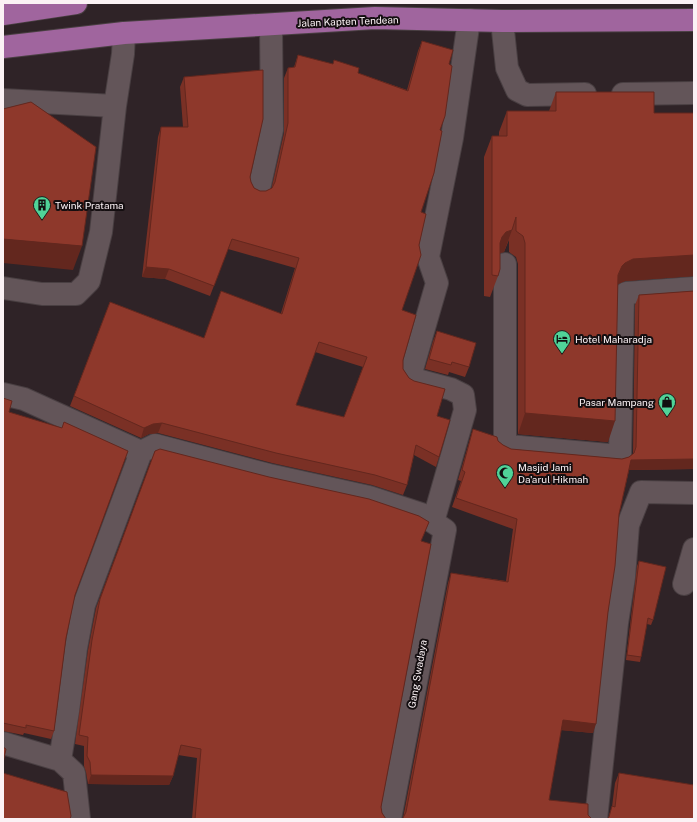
<svg xmlns="http://www.w3.org/2000/svg" width="697" height="822" viewBox="0 0 697 822" font-family="'Public Sans',sans-serif">
  <rect width="100%" height="100%" fill="#2f2327"/>
  <g fill="none" stroke-linecap="round" stroke-linejoin="round">
    <g stroke="#493f42" stroke-width="24">
      <path id="minor" d="M502 21 507 68 517 90 527 95 585 94
        M623 94 694 93
        M3 100 115 106
        M259 189 272 130 271 25
        M505 264V444L509 446 620 456 623 296 626 293 694 288
        M3 288 42 294H76L89 281 101 232 115 106 123 54 124 33
        M3 394 24 399 141 452 155 445 269 475 369 497 421 514 445 530 390 819
        M433 522 465 410 463 395 451 389 414 379 411 373 437 283 428 257 452 138 469 20
        M684 584 694 549
        M3 743 60 760 74 773 79 819
        M60 760 68 711 76 648 84 605 141 452
        M596 819 617 623 624 577 628 525 641 492 694 493"/>
    </g>
    <g stroke="#493f42" stroke-width="24">
      <path id="major" d="M3 14 76 3
        M3 47 124 33 375 18 502 21 694 20"/>
    </g>
    <use href="#minor" stroke="#635559" stroke-width="22"/>
    <use href="#major" stroke="#a0659e" stroke-width="22"/>
  </g>
  <path fill="#7a3025" fill-rule="evenodd" d="M422 41 449 64 440 130 421 212 402 310 403 360V369L409 378 437 416 439 457 436 467 414 455 407 485 403 495 372 485 272 463 158 433 149 434 141 438 70 406 110 302 204 338 281 313 295 268 228 249 210 296 165 279 142 277 158 137 161 127H183L180 87 184 77 250 177 251 182 254 188 260 191H266L272 188V186L284 133V78L288 68 294 67 298 55 358 73 407 90 418 51ZM315 352 363 367 344 417 296 405Z
    M556 92 654 113H694V276L625 281 618 284 608 442 518 434V264L516 257 509 252V240L504 252 500 253 498 276 490 297 484 296V157L492 136H499V132L507 111H549Z
    M694 291V469L629 470 619 514 608 612 593 733 561 730 549 800 588 815 403 818 448 583 451 573 506 581 513 529 452 507 461 481 458 480 470 439 473 429 498 441 503 445 511 449 622 459 629 457 633 454 635 305 639 295Z
    M437 331 469 367 465 377 449 372 448 375 425 369 433 341Z
    M3 398 9 412 74 595 66 638 54 731 51 739 24 733 23 735 3 731Z
    M155 451 429 522 421 541 381 807 382 813 386 819H192L197 758 178 755 173 776 169 785 88 784 86 772 84 766V746L75 744 88 650 96 608Z
    M639 561 653 620 651 625 647 624 641 657 640 662 626 660 637 566Z
    M619 773 694 785 608 818 612 807 615 783Z"/>
  <path fill="#63271e" d="M512 230 504 252 498 253 494 258 502 237 506 232Z
    M3 239 82 246 73 270 3 263Z
    M694 255V276L625 281 618 284 610 296 622 266 625 263 633 259Z
    M146 267 169 269 165 279 142 277Z
    M525 413 615 421 608 442 518 434Z
    M162 423 158 433 149 434 141 438 144 428 153 424Z
    M694 459V469L627 470 631 460Z
    M563 720 596 724 593 733 560 730Z
    M91 775 173 776 169 785 88 784Z"/>
  <path fill="#8e382b" stroke="#63271e" fill-rule="evenodd" d="M422 41 453 50 449 64 452 66 445 116 440 130 442 131 434 173 421 212 426 214 419 245 421 255 402 310 416 315 403 360V369L409 378 414 381 445 389 437 416 450 420 439 457 416 445 407 485 375 475 276 453 162 423 153 424 144 428 74 396 110 302 204 338 221 291 282 314 299 258 232 239 214 286 169 269 146 267 161 127H188L184 77 263 70V119L250 177 251 182 254 188 260 191H266L272 188 275 182 288 123V68L295 67 298 55 333 64 334 60 359 68 358 73 408 91ZM319 342 367 357 344 417 296 405Z
    M556 92H654V113H694V255L633 259 625 263 622 266 618 275 615 421 525 413V243L523 236 516 231V217L512 230 506 232 502 237 500 243V269L498 276 492 275V136H507V111H556Z
    M31 102 96 147 82 246 3 239V109Z
    M694 291V459L631 460 619 514 615 566 608 612 596 724 563 720 549 800 588 804V815L592 819H401L403 818 406 812 451 573 508 582 517 519 456 498 465 472 462 470 473 429 497 437 498 441 503 445 511 449 622 459 629 457 634 453 636 447 639 295Z
    M437 331 476 343 469 367 452 362 451 365 429 359Z
    M3 398 12 401 9 412 62 428 64 422 128 451 75 595 66 638 54 731 26 725V728L3 723Z
    M160 449 269 477 369 499 419 516 429 522 421 541 431 544 381 807 382 813 386 819H195L201 749 181 745 173 776 91 775 90 762 87 756 88 737 79 735 92 640 100 599 155 451Z
    M639 561 666 567 653 620 648 618 641 657 627 655Z
    M3 747 6 749 3 763Z
    M3 773 67 792 71 816 70 819H3Z
    M619 773 694 785V819H607L609 817 612 806 615 807Z"/>
  <defs>
    <g id="building-pin" transform="scale(0.9)"><path d="M0 17L-7.5 6A9.5 9.5 0 1 1 7.5 6Z" fill="#50d398" stroke="#140e10"/><path d="M-4-6H4V6H1V3H-1V6H-4ZM-2.5-4.3h1.7v1.8h-1.7ZM.8-4.3h1.7v1.8H.8ZM-2.5-1h1.7V.8h-1.7ZM.8-1h1.7V.8H.8Z" fill="#111"/></g>
    <g id="hotel-pin" transform="scale(0.9)"><path d="M0 17L-7.5 6A9.5 9.5 0 1 1 7.5 6Z" fill="#50d398" stroke="#140e10"/><path d="M-6-4.5h1.5V1H6V5H4.5V3h-9V5H-6ZM-4 0a1.8 1.8 0 1 1 3.6 0ZM.5 0V-2.5h3Q6-2.5 6 0Z" fill="#111"/></g>
    <g id="shop-pin" transform="scale(0.9)"><path d="M0 17L-7.5 6A9.5 9.5 0 1 1 7.5 6Z" fill="#50d398" stroke="#140e10"/><path d="M-5-2.5h2.3a2.7 3.5 0 0 1 5.4 0H5L5.5 6h-11ZM-1.5-2.5h3a1.5 2.3 0 0 0-3 0Z" fill="#111"/></g>
    <g id="mosque-pin" transform="scale(0.9)"><path d="M0 17L-7.5 6A9.5 9.5 0 1 1 7.5 6Z" fill="#50d398" stroke="#140e10"/><path d="M3.5-4.9A6 6 0 1 0 3.5 4.9A5 5 0 1 1 3.5-4.9Z" fill="#111"/></g>
  </defs>
  <g fill-rule="evenodd">
    <use href="#building-pin" x="42" y="205"/>
    <use href="#hotel-pin" x="562" y="339"/>
    <use href="#shop-pin" x="667" y="402"/>
    <use href="#mosque-pin" x="505" y="473"/>
  </g>
  <g text-anchor="middle" stroke-width="4" stroke-linejoin="round" paint-order="stroke">
    <g font-size="10" fill="#fbf2f5" stroke="#140e10">
      <text transform="translate(348 21) rotate(-2)" y="4">Jalan Kapten Tendean</text>
      <text transform="translate(417 674) rotate(-80)" y="4">Gang Swadaya</text>
    </g>
    <g font-size="10" fill="#fbf2f5" stroke="#140e10" text-anchor="start">
      <text x="55" y="209">Twink Pratama</text>
      <text x="575" y="343">Hotel Maharadja</text>
      <text x="654" y="406" text-anchor="end">Pasar Mampang</text>
      <text x="518" y="471">Masjid Jami<tspan x="518" dy="12">Da'arul Hikmah</tspan></text>
    </g>
  </g>
  <rect width="697" height="822" fill="none" stroke="#fbf2f5" stroke-width="8"/>
</svg>
